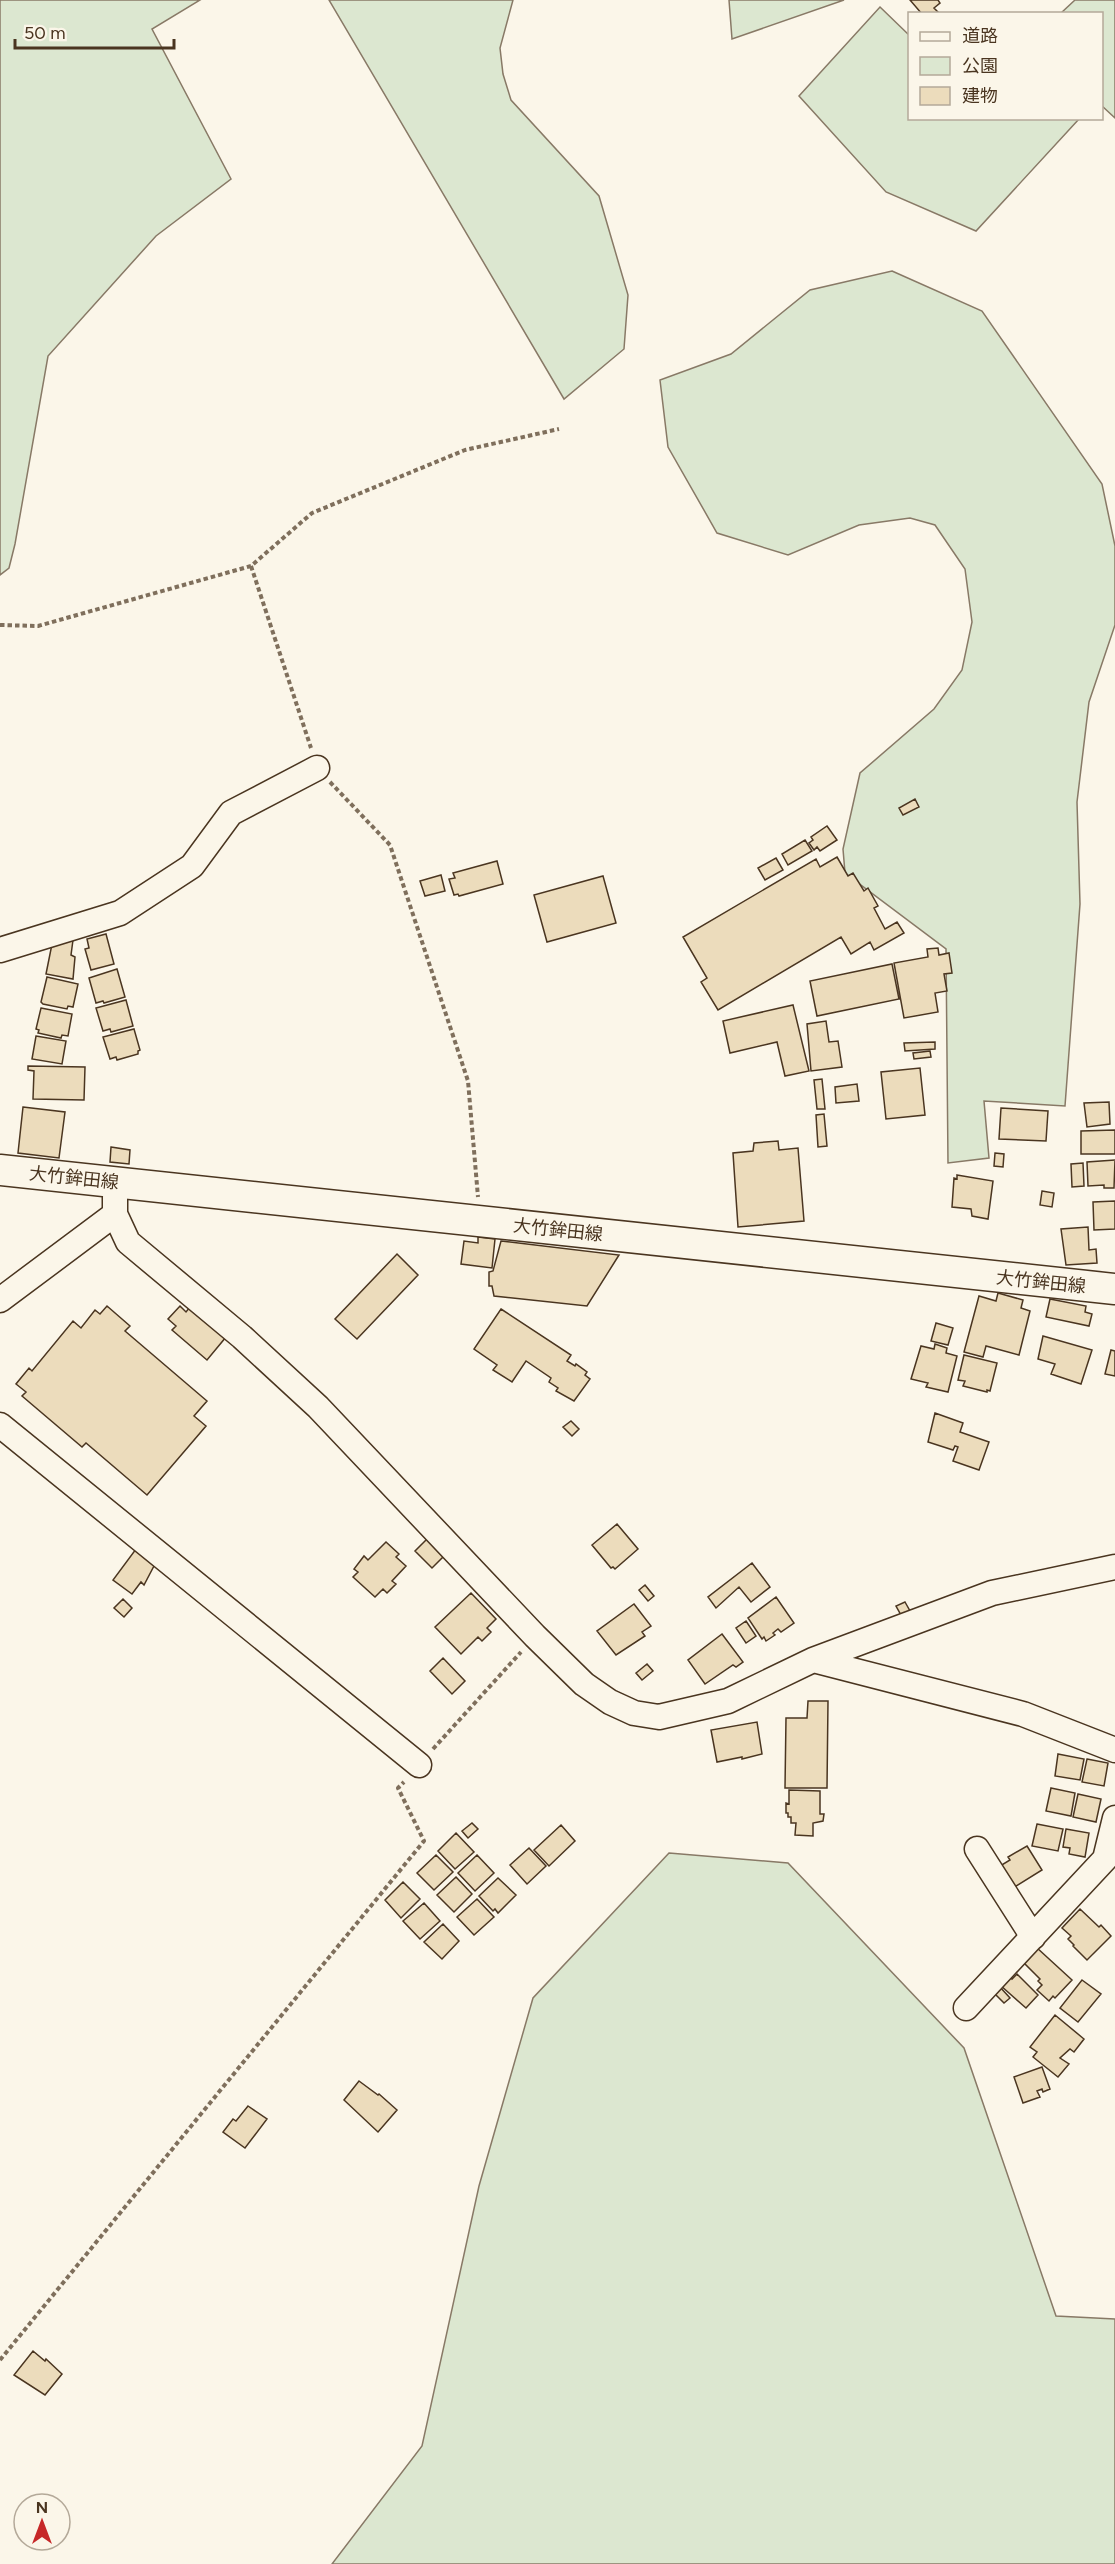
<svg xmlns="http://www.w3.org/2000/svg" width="1115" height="2564" viewBox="0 0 1115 2564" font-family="Figtree,'Noto Sans JP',sans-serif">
  <rect width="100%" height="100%" fill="#fbf6e9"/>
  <path fill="#dce7d0" stroke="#887966" stroke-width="1.5" d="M0 0H200L152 29 231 179 156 236 48 356 15 544 9 568 0 575Z
    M329 0H513L500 48 503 74 511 100 599 196 628 295 624 349 564 399Z
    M729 0H844L732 39Z
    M1075 0H1115V118L1102 106V14L1061 13Z
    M880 7 909 35 910 118 1079 119 976 231 886 192 799 96Z
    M892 271 982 311 1102 484 1115 546V625L1089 702 1077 802 1080 904 1065 1106 984 1101 989 1158 948 1163 946 949 845 873 843 849 860 773 934 709 962 670 972 622 965 569 935 525 910 518 859 525 788 555 717 533 668 447 660 380 731 354 810 290Z
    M669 1853 788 1863 964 2048 1056 2316 1115 2319V2564H332L422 2446 479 2186 533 1998Z"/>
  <path fill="#ecdcbc" stroke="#4a3520" stroke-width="1.5" d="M910 0H938L940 3 934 8 939 13 922 14Z
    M915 799 919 807 903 815 899 808Z
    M827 826 837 840 820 851 817 847 814 850 809 843 813 840 811 837Z
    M805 840 812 851 788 865 782 854Z
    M837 857 848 876 853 873 864 891 868 888 878 906 874 908 885 929 897 922 904 933 874 950 870 942 851 954 841 937 718 1010 701 982 707 978 683 937 816 859 820 867Z
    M776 858 783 870 765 880 758 868Z
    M497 861 503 884 459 896 458 894 454 895 449 879 455 878 453 873Z
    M441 875 445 891 425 896 420 881Z
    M603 876 616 923 547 942 534 895Z
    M106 934 114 964 91 970 85 949 89 948 87 939Z
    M68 937 73 940 71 955 75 957 73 979 46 974 52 944Z
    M938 948 939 955 949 953 952 973 944 974 947 991 935 993 938 1012 904 1018 894 963 928 957 927 949Z
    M892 964 899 999 817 1016 810 981Z
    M117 969 125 997 104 1003 103 1001 96 1003 89 978Z
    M47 977 78 984 73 1007 68 1006 67 1009 43 1004 41 1002Z
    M126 1000 133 1026 111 1032 110 1029 103 1031 96 1008Z
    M793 1005 809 1071 785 1076 777 1042 730 1053 723 1021Z
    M41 1008 72 1014 68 1036 62 1035 61 1038 38 1033 39 1030 36 1029Z
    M826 1021 829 1042 838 1041 842 1067 811 1071 807 1024Z
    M134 1029 140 1050 138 1051V1054L117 1060 116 1057 110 1059 103 1037Z
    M36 1036 66 1041 62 1064 32 1059Z
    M935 1042V1049L905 1051 904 1043Z
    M930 1051 931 1057 914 1059 913 1053Z
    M28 1066 85 1067 84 1100 33 1099 34 1071 28 1070Z
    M920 1068 925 1115 886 1119 881 1072Z
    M822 1079 825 1109H817L814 1080Z
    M857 1084 859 1101 836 1103 835 1087Z
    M1109 1102 1110 1124 1087 1127 1084 1103Z
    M23 1107 65 1112 59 1158 18 1153Z
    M1001 1108 1048 1111 1046 1141 999 1139Z
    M824 1114 827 1146 818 1147 816 1115Z
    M1115 1130V1154H1081V1131Z
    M778 1141 779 1150 798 1148 804 1221 738 1227 733 1153 753 1151 754 1143Z
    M111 1147 130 1150 129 1164 110 1162Z
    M995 1153 1004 1154 1003 1167 994 1166Z
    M1115 1160 1114 1188H1104V1185L1088 1186 1087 1162Z
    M1083 1163 1084 1186 1072 1187 1071 1164Z
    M957 1175 993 1181 988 1219 972 1216 971 1209 952 1207 954 1178 957 1179Z
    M1042 1191 1054 1193 1052 1207 1040 1205Z
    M1115 1201V1229L1094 1230 1093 1202Z
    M1088 1227 1089 1250 1096 1249 1097 1263 1066 1265 1061 1229Z
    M478 1237 495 1239 492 1268 461 1264 464 1241 478 1243Z
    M501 1241 619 1255 587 1306 494 1296 492 1286H489V1272L493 1271Z
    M397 1254 418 1275 357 1339 335 1319Z
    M998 1293 1023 1300 1021 1308 1030 1311 1019 1355 986 1346 983 1357 964 1352 979 1296 996 1301Z
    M1050 1299 1086 1306 1085 1312 1092 1314 1089 1326 1046 1317Z
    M107 1306 130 1326 125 1331 207 1401 194 1416 206 1426 147 1495 86 1443 82 1447 22 1396 26 1392 16 1384 29 1368 32 1371 73 1321 81 1328 95 1310 100 1314Z
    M180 1306 186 1312 190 1307 226 1337 207 1360 172 1330 176 1326 168 1319Z
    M501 1309 571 1355 567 1361 575 1366 576 1364 587 1372 585 1375 590 1379 574 1401 556 1391 558 1388 549 1382 551 1378 526 1361 512 1382 493 1370 497 1365 474 1349Z
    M936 1323 953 1328 948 1345 931 1341Z
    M1043 1336 1092 1350 1081 1384 1051 1374 1055 1364 1038 1359Z
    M935 1344 947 1348 946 1353 957 1356 948 1392 926 1387 928 1383 911 1379 921 1346 934 1349Z
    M1111 1350 1115 1351V1376L1105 1374Z
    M964 1355 997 1363 990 1391 987 1390V1392L963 1386 965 1381 958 1380Z
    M935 1413 963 1423 960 1432 989 1442 979 1470 953 1461 958 1447 955 1446 953 1450 928 1442Z
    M571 1421 579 1429 572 1436 563 1427Z
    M617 1524 638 1549 615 1569 613 1567 611 1568 592 1545Z
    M430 1536 447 1553 432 1568 415 1551Z
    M386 1542 399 1554 396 1557 406 1566 392 1581 396 1584 387 1593 383 1589 375 1597 353 1577 358 1572 354 1569 364 1556 368 1560Z
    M136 1549 155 1564 144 1585 141 1582 132 1594 113 1580Z
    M752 1563 770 1587 751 1602 739 1587 716 1608 708 1597Z
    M645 1585 654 1596 648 1601 639 1590Z
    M471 1593 496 1619 487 1628 491 1632 482 1641 478 1637 461 1654 435 1627Z
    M776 1597 794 1623 781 1632 778 1629 773 1633 775 1635 766 1641 764 1637 762 1639 748 1618Z
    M123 1599 132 1608 124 1617 114 1608Z
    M905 1602 910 1611 901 1615 896 1606Z
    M634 1604 651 1626 642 1632 645 1636 616 1655 597 1631Z
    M746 1621 756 1636 746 1643 736 1628Z
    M722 1634 743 1662 736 1667 733 1665 705 1684 688 1660Z
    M443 1658 465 1681 452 1694 430 1671Z
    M647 1664 653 1671 642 1680 636 1673Z
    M808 1701H828L827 1788H785L786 1718H807Z
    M757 1722 762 1754 742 1759V1757L717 1762 711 1730Z
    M1058 1754 1084 1759 1080 1780 1055 1776Z
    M1087 1759 1108 1763 1104 1786 1082 1782Z
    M1051 1788 1075 1793 1071 1816 1046 1811Z
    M789 1790 820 1791V1814H824L823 1821 813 1823V1836L795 1835 796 1823H791V1817H788V1813H786V1803L789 1804Z
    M1078 1794 1101 1799 1096 1822 1073 1817Z
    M472 1823 478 1829 468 1838 462 1831Z
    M1037 1824 1063 1829 1058 1851 1032 1846Z
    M561 1825 575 1841 549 1866 534 1850Z
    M1066 1829 1089 1833 1085 1857 1069 1854 1070 1848 1063 1847Z
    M456 1833 474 1852 455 1869 438 1851Z
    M1027 1846 1042 1870 1013 1888 1000 1866 1010 1860 1008 1857Z
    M529 1848 546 1866 527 1884 510 1865Z
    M436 1855 453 1872 434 1890 417 1873Z
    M477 1855 494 1873 475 1891 458 1873Z
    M456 1877 472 1894 454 1912 437 1895Z
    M498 1878 516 1895 498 1913 495 1909 493 1911 479 1896Z
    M403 1882 420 1899 401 1918 385 1900Z
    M477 1899 494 1917 474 1935 457 1917Z
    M424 1903 440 1921 420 1939 403 1921Z
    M1080 1909 1099 1927 1101 1925 1111 1936 1087 1960 1073 1946 1074 1945 1068 1939 1071 1936 1062 1928Z
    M443 1924 459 1941 442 1959 424 1942Z
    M1036 1947 1072 1980 1055 1998 1053 1996 1049 2001 1037 1990 1042 1985 1038 1981 1040 1979 1022 1961Z
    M1017 1974 1038 1995 1026 2008 1000 1985 1009 1975 1012 1979Z
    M1082 1980 1101 1994 1078 2022 1060 2008Z
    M999 1986 1010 1998 1004 2003 993 1992Z
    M1055 2015 1084 2039 1074 2052 1070 2049 1060 2058 1069 2064 1058 2077 1033 2057 1037 2052 1030 2047Z
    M1042 2067 1050 2089 1043 2092 1042 2089 1037 2091 1040 2097 1023 2103 1014 2077Z
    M359 2081 378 2095 379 2094 397 2110 378 2132 344 2100Z
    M248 2106 267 2119 245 2148 223 2132 233 2119 236 2121Z
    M33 2351 45 2361 46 2359 62 2374 45 2395 14 2375Z"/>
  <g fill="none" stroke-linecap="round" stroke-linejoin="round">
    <g stroke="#4a3520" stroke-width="27">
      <path id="minor" d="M0 950 120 913 192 866 231 813 317 768
        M115 1214 128 1242 242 1337 318 1407 535 1636 584 1684 610 1702 634 1713 659 1717 728 1701 813 1660 992 1593 1115 1567
        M0 1300 115 1214V1198
        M0 1425 419 1765
        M813 1660 1023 1714 1115 1750
        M977 1849 1033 1937
        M966 2008 1105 1859 1115 1818"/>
    </g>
    <g stroke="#4a3520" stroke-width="33">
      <path id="major" d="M0 1170 1115 1289"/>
    </g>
    <path stroke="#7f6f5c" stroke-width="4" stroke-dasharray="4.5 3" stroke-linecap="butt" d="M251 566 311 748
      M0 625 38 626 251 566 312 513 465 450 559 429
      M330 782 390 845 468 1081 478 1197
      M433 1749 521 1652
      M0 2360 424 1841 398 1788 404 1782"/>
    <use href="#minor" stroke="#fbf6e9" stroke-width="24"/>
    <use href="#major" stroke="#fbf6e9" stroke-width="30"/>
  </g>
  <g text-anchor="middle" stroke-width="4.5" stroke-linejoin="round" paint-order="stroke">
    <g font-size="18" fill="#4a3520" stroke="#fbf6e9">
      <text transform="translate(74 1178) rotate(6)" y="6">大竹鉾田線</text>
      <text transform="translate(558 1230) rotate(6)" y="6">大竹鉾田線</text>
      <text transform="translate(1041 1282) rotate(6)" y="6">大竹鉾田線</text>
    </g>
  </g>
  <rect x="908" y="12" width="195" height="108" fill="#fbf6e9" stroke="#b4a999" stroke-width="1.5"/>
  <rect x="920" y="32" width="30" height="9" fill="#fbf6e9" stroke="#b4a999" stroke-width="1.5"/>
  <text x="962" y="42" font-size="18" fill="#4a3520">道路</text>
  <rect x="920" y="57" width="30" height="18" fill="#dce7d0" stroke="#b4a999" stroke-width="1.5"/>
  <text x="962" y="72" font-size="18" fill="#4a3520">公園</text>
  <rect x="920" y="87" width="30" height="18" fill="#ecdcbc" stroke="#b4a999" stroke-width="1.5"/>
  <text x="962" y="102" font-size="18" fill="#4a3520">建物</text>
  <g transform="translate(42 2522)"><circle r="28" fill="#fbf6e9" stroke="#b4a999" stroke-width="1.5"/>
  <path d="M0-4.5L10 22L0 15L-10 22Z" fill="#c62828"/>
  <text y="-9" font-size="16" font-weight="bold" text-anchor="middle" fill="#4a3520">N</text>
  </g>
  <path d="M15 39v9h159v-9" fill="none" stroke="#4a3520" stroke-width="3"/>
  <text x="24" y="39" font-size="18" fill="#4a3520" stroke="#fbf6e9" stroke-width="4.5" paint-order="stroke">50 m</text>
</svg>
